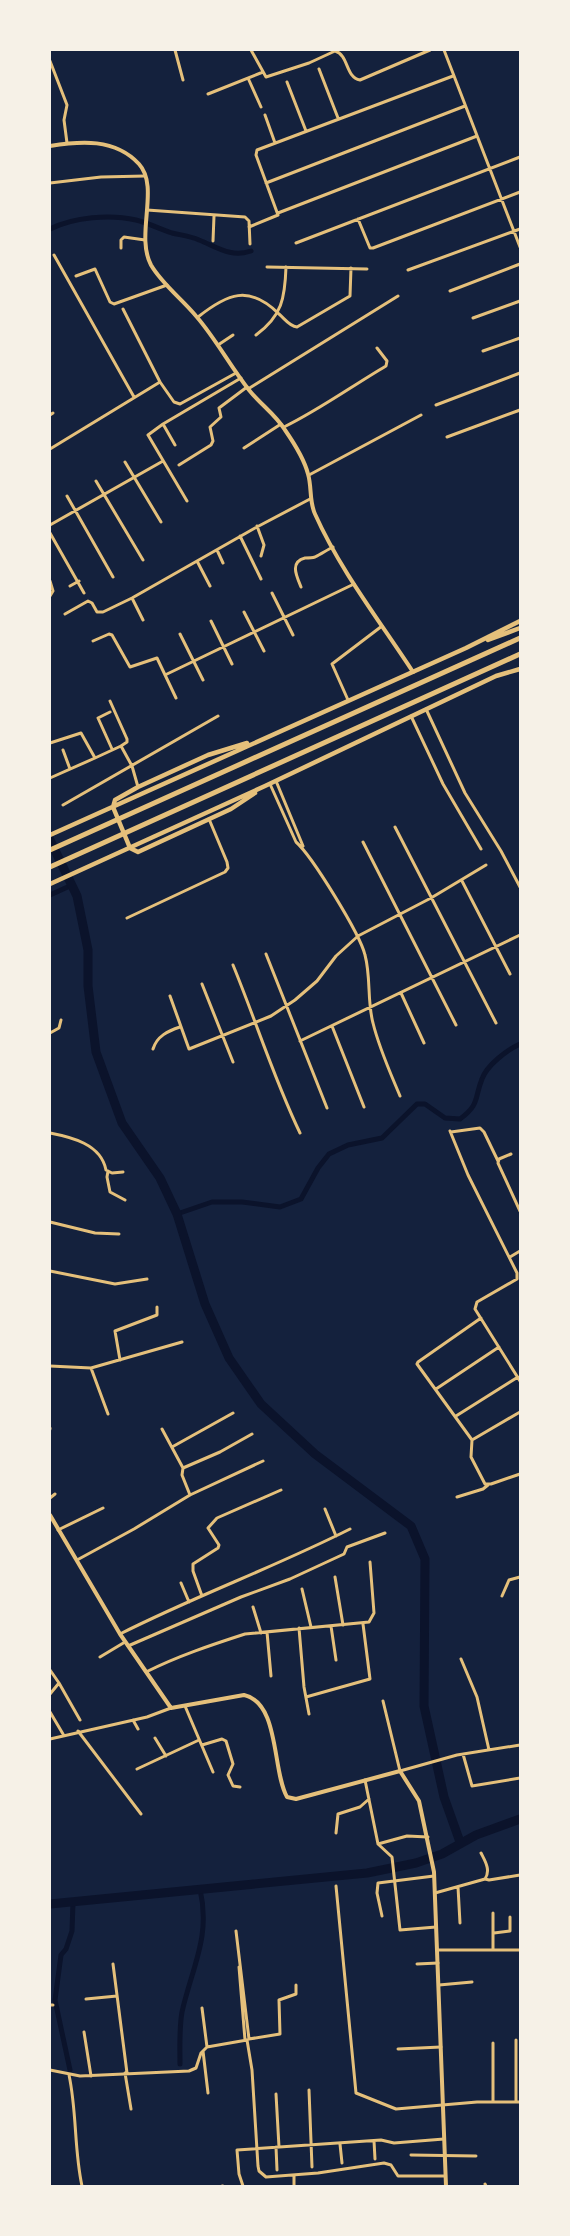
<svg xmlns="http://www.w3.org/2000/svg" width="570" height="2236" viewBox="0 0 570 2236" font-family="Figtree,sans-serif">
  <rect width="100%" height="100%" fill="#14213d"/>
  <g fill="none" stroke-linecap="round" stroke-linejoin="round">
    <path stroke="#0b132b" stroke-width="5" d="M50 229C74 217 110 214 136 220 148 223 160 229 172 233 180 235 190 236 199 240 217 247 231 258 251 251
      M50 895 72 885
      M177 1214 212 1202H242L280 1207 301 1199 318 1168 329 1154 348 1145 382 1138 417 1104H425L445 1118 460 1119C480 1104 474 1099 482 1079 487 1065 507 1050 520 1044
      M180 2064C180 2047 179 2029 182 2012 192 1967 211 1937 200 1889
      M70 2070 55 2000 61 1955 66 1949 72 1931 73 1902"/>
    <path stroke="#0b132b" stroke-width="9" d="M50 840 77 896 88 950V986L96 1052 122 1123 160 1178 177 1214 205 1304 229 1358 261 1404 315 1454 411 1526 425 1559 424 1706 444 1797 460 1842
      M50 1904 367 1873 416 1863 442 1854 476 1835 520 1819"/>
    <path stroke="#e5c07b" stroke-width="3" d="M175 50 183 80
      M251 50 266 77 309 63 335 51C349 55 345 77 360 80L430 50
      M444 50 520 247
      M50 61 67 105 64 120 67 143
      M319 69 338 118
      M248 78 261 107
      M287 82 306 131
      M208 94 263 72
      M265 115 275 143
      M50 183 101 177 145 176
      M266 183 465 106
      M147 210 245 217 249 221 250 244
      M278 213 477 136
      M358 219 370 248H373L520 192
      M249 227 278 215 256 155 257 150 453 76
      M213 241 214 216
      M296 243 520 157
      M121 248V240L124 237 145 240
      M54 255 134 397
      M267 267 367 269
      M408 270 520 229
      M76 276 95 269 110 302 114 304 167 285
      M450 291 520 264
      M123 309 160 382
      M198 317C227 294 249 284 279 314 285 319 289 326 297 327L350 296 351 268
      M473 318 520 301
      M256 335C282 316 285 298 286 267
      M218 345 233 335
      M483 351 520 338
      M248 389 398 296
      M436 405 520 373
      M50 415 53 413
      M163 424 175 445
      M284 427C319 410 352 386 386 366L387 361 377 348
      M447 437 520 410
      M244 448 281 424
      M50 449 160 382 174 402 180 404 236 373
      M125 462 161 522
      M179 465 211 445 213 441 210 427 221 417 219 408 247 387
      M309 475 421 415
      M96 481 143 560
      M67 496 113 577
      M187 501 148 435 163 424 241 378
      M50 525 163 461
      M257 526 264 545 261 556
      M50 533 84 593
      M240 536 261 579
      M217 550 223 563
      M197 561 210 586
      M50 581 53 591 50 596
      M70 586 79 581
      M301 587C297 577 289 562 305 558 309 558 312 558 315 557 321 554 327 550 333 547
      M272 593 293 635
      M132 598 143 620
      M244 612 264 651
      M65 614 88 601 92 603 97 612H103L132 598 255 528 310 499
      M211 621 232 664
      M180 634 203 680
      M93 641 109 634 112 635 130 667 157 658 176 698
      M165 675 354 584
      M348 700 332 664 382 626
      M110 701 127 739V742L121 746
      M426 709 465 793 501 851 520 887
      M110 712 98 718 112 749
      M411 716 443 784 481 849
      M50 743 81 733 95 758 121 746 132 766 138 787
      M63 750 70 769
      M50 778 95 758
      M276 781 303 846
      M270 784 296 842C312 856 360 934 365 955 371 977 367 1001 373 1023 379 1048 390 1072 400 1096
      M63 805 218 716
      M395 827 496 1023
      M363 842 456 1025
      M462 881 510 974
      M127 918 225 872 228 868 227 862 209 819
      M266 954 327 1108
      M233 965C256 1021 274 1079 300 1133
      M202 984 233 1062
      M401 993 424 1043
      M170 996 189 1049 271 1016 295 1000 317 981 336 956 358 936 431 898 486 865
      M332 1026 364 1107
      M50 1033 59 1028 61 1020
      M300 1041 520 935
      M153 1049C157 1036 168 1031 180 1027
      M450 1131 468 1175 517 1273V1279L477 1302 475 1309 520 1381
      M451 1132 480 1128 484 1132 498 1161
      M50 1133C71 1137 101 1144 106 1170L112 1173 123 1172
      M511 1154 499 1159 498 1163 520 1211
      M108 1171 107 1177 110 1192 125 1200
      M50 1222 95 1233 119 1234
      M510 1257 520 1251
      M50 1271 115 1284 147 1279
      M481 1318 418 1362 417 1364 472 1440 471 1457 485 1484H491L520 1474
      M120 1360 115 1331 157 1315V1307
      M50 1366 91 1368 182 1342
      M91 1368 108 1414
      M436 1389 499 1347
      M456 1416 518 1377
      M50 1429V1428
      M162 1429 183 1468 182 1475 190 1495
      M472 1440 520 1412
      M172 1447 233 1413
      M183 1468 220 1452 252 1434
      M457 1497 483 1489 488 1485
      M50 1498 55 1494
      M325 1509 336 1536
      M58 1530 103 1508
      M77 1560 134 1529 190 1495 263 1461
      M335 1577 343 1625
      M181 1583 189 1602
      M302 1589 311 1627
      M202 1596 193 1571V1564L218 1548 219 1545 208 1528 217 1518 281 1490
      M502 1596 509 1580 520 1577
      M253 1607 261 1633
      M331 1626 336 1660
      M299 1628 304 1687 309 1714
      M267 1632 271 1676
      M120 1634C195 1596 275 1567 350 1529
      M128 1646 241 1597 290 1579 344 1554 347 1547 385 1533
      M100 1657 125 1642
      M461 1659 477 1697 489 1750
      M50 1670 59 1683 50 1694
      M146 1672C178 1656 211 1645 245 1634L369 1622 374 1613 370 1562
      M59 1683 80 1720
      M306 1697 370 1679 363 1624
      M383 1701 400 1771 457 1755 520 1745
      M185 1706 213 1772
      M50 1712 63 1734
      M133 1720 138 1729
      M78 1731 141 1814
      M155 1738 166 1756
      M50 1739 147 1717 171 1708
      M202 1745 222 1739 226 1741 233 1764 228 1775 233 1786 240 1787
      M463 1754 472 1786 520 1778
      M137 1769 199 1740
      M365 1780 378 1844 407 1836 428 1837
      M336 1833 338 1814 360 1807 369 1799
      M378 1844 392 1857 400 1930 436 1927
      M485 1879 489 1880 520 1875
      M336 1886 356 2093 396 2109 477 2102H520
      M458 1887 460 1923
      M435 1893 485 1879C491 1870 485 1861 481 1853
      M493 1913V1950
      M382 1916 377 1893 378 1883 434 1876
      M236 1931 249 2039 247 2040
      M494 1933 510 1931V1917
      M437 1950H520
      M113 1964 127 2073
      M417 1964 438 1963
      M239 1967 245 2040
      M439 1985 472 1982
      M86 1999 117 1996
      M50 2005H53
      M202 2008 207 2047
      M84 2032 91 2076
      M249 2039 280 2034 279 2000 296 1994V1985
      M493 2043V2102
      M398 2049 441 2047
      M203 2051 208 2093
      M50 2070 80 2076 189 2071 196 2068 201 2053 207 2047 247 2040 252 2070 258 2166 259 2171 266 2177 318 2173 384 2163 391 2165 398 2176H445
      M125 2073 131 2109
      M69 2075C77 2112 74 2150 82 2186
      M309 2090 312 2167
      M276 2094 279 2147
      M516 2102V2040
      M374 2141 375 2159
      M340 2144 342 2163
      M276 2147 277 2170
      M411 2155 476 2156
      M294 2175V2186
      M485 2184 486 2186
      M222 2186H223
      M243 2186 239 2174 237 2150 381 2140 394 2143 444 2139"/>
    <path stroke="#e5c07b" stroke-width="4" d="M50 146C80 141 115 138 139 164 160 187 135 235 151 265 162 284 182 299 196 316 216 339 230 366 249 390 260 404 275 414 285 430 294 443 304 458 308 474 312 487 309 501 315 514 340 570 379 620 413 672
      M50 1515 120 1634 171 1708 244 1695C280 1703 272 1771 287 1797L296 1799 400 1771 419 1801 434 1872 446 2186"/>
    <path stroke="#e5c07b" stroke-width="4.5" d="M488 640 520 628
      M247 743 208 755 138 787 115 800 113 807 130 848 138 852 231 809 255 793
      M50 835 466 648 520 621
      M50 884 265 786 496 676 520 669"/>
    <path stroke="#e5c07b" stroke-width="5" d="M50 850 520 638
      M50 867 520 654"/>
  </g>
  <rect width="570" height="2236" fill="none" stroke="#f6f1e7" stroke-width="102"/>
</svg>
